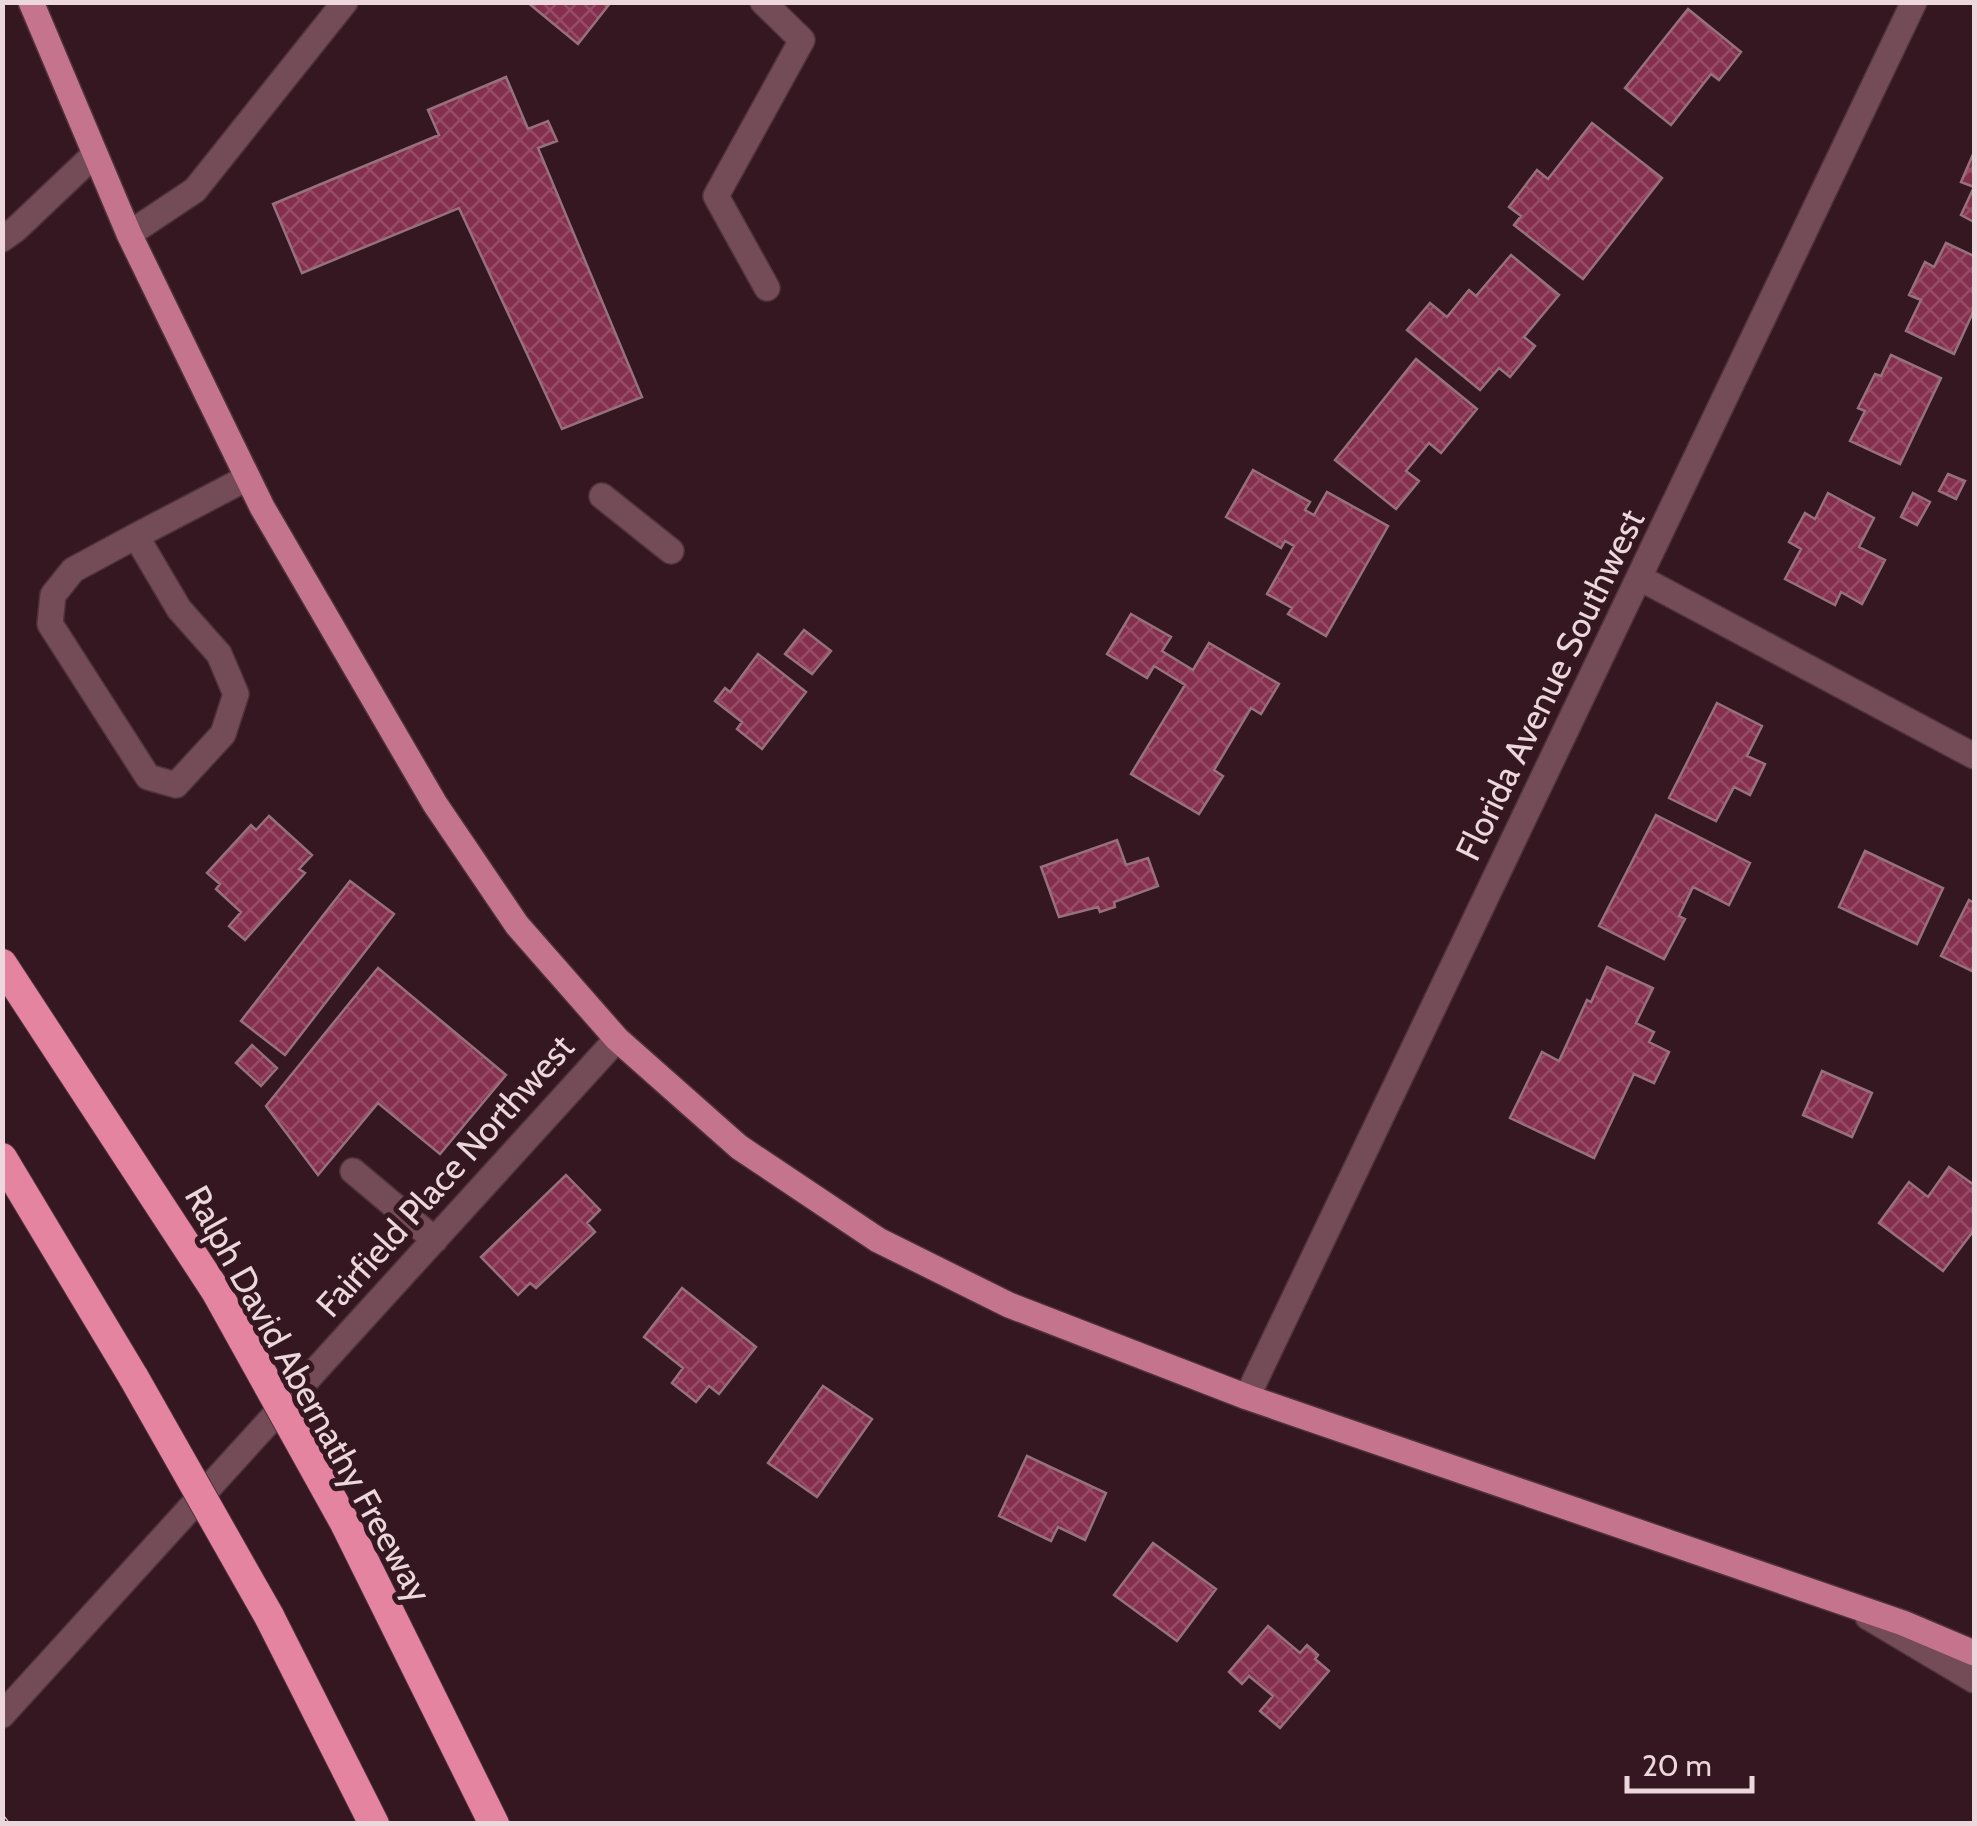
<svg xmlns="http://www.w3.org/2000/svg" width="1977" height="1826" viewBox="0 0 1977 1826" font-family="Cabin,sans-serif">
  <defs>
    <pattern id="building-cross-hatch" width="8" height="8" patternUnits="userSpaceOnUse" patternTransform="scale(2.5)"><rect width="8" height="8" fill="#852f4e"/><path d="M0 0l8 8M0 8l8-8" fill="none" stroke="#964c67"/></pattern>
  </defs>
  <rect width="100%" height="100%" fill="#351721"/>
  <path fill="url(#building-cross-hatch)" stroke="#96717b" stroke-width="2.5" d="M527 2H611L578 44Z
    M1688 9 1741 52 1719 80 1711 74 1671 125 1625 88Z
    M506 77 528 129 548 121 557 141 538 148 642 397 562 429 459 208 302 273 273 204 439 135 428 110Z
    M1592 123 1662 178 1583 279 1514 225 1521 216 1509 207 1537 170 1548 179Z
    M1974 152V222L1961 215 1974 187 1961 182Z
    M1946 243 1974 256V310L1954 354 1906 331 1921 300 1909 295 1925 262 1934 267Z
    M1511 255 1559 295 1524 337 1535 346 1510 377 1499 368 1480 390 1407 330 1430 303 1447 317 1469 290 1476 296Z
    M1891 355 1941 378 1900 464 1850 441 1865 411 1858 408 1875 374 1881 376Z
    M1416 359 1477 409 1441 453 1429 443 1406 471 1419 481 1396 509 1335 460Z
    M1253 470 1310 502 1305 510 1314 515 1327 492 1388 526 1326 636 1288 614 1292 608 1267 594 1294 546 1285 541 1281 548 1226 517Z
    M1948 474 1965 481 1956 499 1939 491Z
    M1828 493 1874 518 1859 547 1885 560 1862 604 1841 592 1835 605 1785 579 1801 549 1789 542 1805 513 1815 519Z
    M1913 493 1930 502 1917 525 1901 517Z
    M1131 614 1171 637 1162 651 1193 670 1209 643 1279 684 1261 714 1251 708 1214 770 1223 776 1199 814 1131 774 1185 685 1154 666 1147 678 1107 654Z
    M804 630 831 651 812 674 785 654Z
    M758 654 806 692 762 749 737 729 742 722 715 701 725 688 730 692Z
    M1717 703 1762 726 1747 756 1765 764 1750 795 1734 787 1716 821 1669 798Z
    M1656 815 1750 863 1729 905 1693 887 1679 916 1685 919 1664 959 1599 926Z
    M269 816 312 855 299 869 305 873 245 940 229 926 241 912 216 889 220 884 207 873 251 825 256 830Z
    M1117 840 1126 865 1148 858 1158 886 1114 902 1115 907 1100 912 1098 907 1059 917 1041 867Z
    M1865 851 1943 888 1917 944 1839 907Z
    M350 881 394 914 285 1055 241 1021Z
    M1969 900 1974 903V972L1941 956Z
    M1607 967 1653 988 1636 1023 1654 1032 1649 1042 1669 1052 1654 1083 1634 1074 1594 1158 1510 1118 1542 1052 1559 1061 1587 1000 1591 1002Z
    M378 968 506 1075 440 1154 378 1103 318 1175 266 1106Z
    M252 1045 277 1068 261 1086 236 1063Z
    M1822 1071 1872 1093 1852 1137 1803 1115Z
    M1949 1167 1974 1185V1230L1943 1271 1879 1223 1909 1182 1928 1197Z
    M566 1175 600 1210 587 1223 595 1232 536 1288 530 1283 518 1295 481 1257Z
    M682 1288 756 1347 719 1394 709 1386 696 1402 672 1383 683 1368 644 1337Z
    M823 1386 872 1419 817 1497 768 1463Z
    M1027 1456 1106 1493 1085 1540 1058 1527 1051 1541 999 1516Z
    M1153 1543 1216 1589 1177 1641 1114 1595Z
    M1268 1626 1300 1653 1307 1645 1318 1655 1315 1659 1329 1671 1280 1728 1260 1711 1273 1696 1249 1676 1242 1684 1229 1672Z"/>
  <g fill="none" stroke-linecap="round" stroke-linejoin="round">
    <g stroke="#4f323b" stroke-width="28">
      <path id="minor" d="M763 2 802 40 716 196 767 288
        M129 234 195 190 345 2
        M2 239 16 229 95 154
        M602 496 671 551
        M136 536 73 570 53 595 50 624 148 777 176 785 223 734 236 694 219 654 179 609 136 536 247 478
        M1640 578 1974 756
        M353 1171 435 1240
        M1247 1397 1914 2
        M1868 1617 1974 1680
        M2 1715 617 1039"/>
    </g>
    <g stroke="#4f323b" stroke-width="28">
      <path id="major" d="M31 2 129 234 262 507 435 804 517 925 617 1039 739 1147 878 1240 1009 1305 1247 1397 1903 1623 1974 1653"/>
    </g>
    <g stroke="#4f323b" stroke-width="32">
      <path id="highway" d="M2 964 216 1291
        M2 1158 134 1378
        M345 1523 494 1824
        M269 1616 374 1824"/>
    </g>
    <use href="#minor" stroke="#734c57" stroke-width="25"/>
    <use href="#major" stroke="#c4748c" stroke-width="25"/>
    <use href="#highway" stroke="#e484a1" stroke-width="30"/>
    <g stroke="#cdb7bd" stroke-width="11">
      <path id="rail" d="M2 1821 4 1824"/>
    </g>
    <use href="#rail" stroke="#351721" stroke-width="8" stroke-dasharray="22" stroke-linecap="butt"/>
    <g stroke="#4f323b" stroke-width="32" stroke-linecap="butt">
      <path id="highway-bridge" d="M216 1291 345 1523
        M134 1378 269 1616"/>
    </g>
    <use href="#highway-bridge" stroke="#e484a1" stroke-width="30"/>
  </g>
  <g text-anchor="middle" stroke-width="10" stroke-linejoin="round" paint-order="stroke">
    <g font-size="35" fill="#ecd7dc" stroke="#351721">
      <text transform="translate(1550 685) rotate(-64)" y="12">Florida Avenue Southwest</text>
      <text transform="translate(445 1176) rotate(-48)" y="12">Fairfield Place Northwest</text>
      <text transform="translate(308 1394) rotate(61)" y="12">Ralph David Abernathy Freeway</text>
    </g>
  </g>
  <rect width="1977" height="1826" fill="none" stroke="#ecd7dc" stroke-width="10"/>
  <path d="M1627 1776v15h125v-15" fill="none" stroke="#ecd7dc" stroke-width="5"/>
  <text x="1642" y="1776" font-size="30" fill="#ecd7dc" stroke="#351721" stroke-width="8" paint-order="stroke">20 m</text>
</svg>
